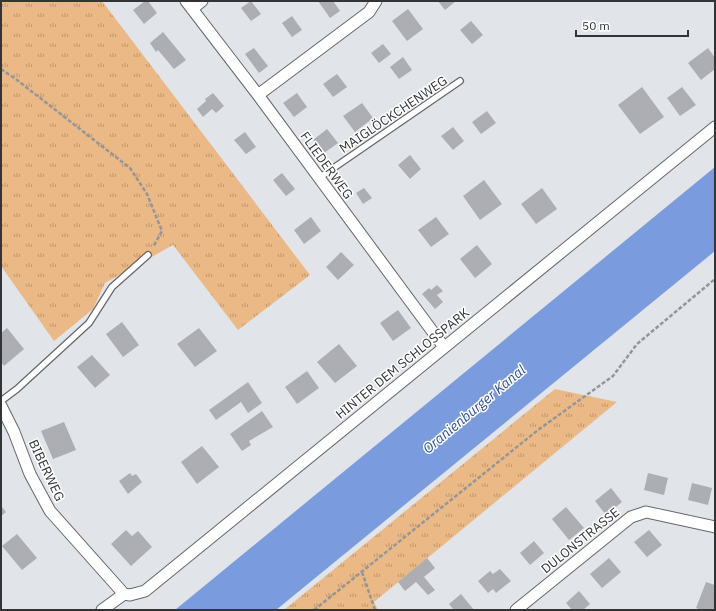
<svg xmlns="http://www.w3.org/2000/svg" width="716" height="611" viewBox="0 0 716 611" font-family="'IBM Plex Sans',sans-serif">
  <defs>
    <pattern id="park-tufts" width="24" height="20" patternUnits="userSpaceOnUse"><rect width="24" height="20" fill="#ebb986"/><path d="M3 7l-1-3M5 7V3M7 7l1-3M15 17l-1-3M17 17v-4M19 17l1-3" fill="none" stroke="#bf976e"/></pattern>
  </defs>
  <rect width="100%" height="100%" fill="#e1e4e9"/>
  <path fill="url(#park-tufts)" d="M1 1H102L310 275 238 330 173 245 105 283 93 309 54 341 1 266Z
    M555 389 617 402 374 602 378 610H284Z"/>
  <path fill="#7a9bdd" d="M715 167V251L276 610H175Z"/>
  <path fill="#acaeb3" d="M145 1H148L157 13 144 24 133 10Z
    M251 1 261 14 251 21 241 8Z
    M318 1H333L340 11 330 18Z
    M438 1H456L445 10Z
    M408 9 423 29 407 41 392 21Z
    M292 16 302 30 292 37 282 23Z
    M471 21 483 35 472 44 460 30Z
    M163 32 186 60 174 69 158 50 156 52 150 43Z
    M383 44 391 54 379 63 371 53Z
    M254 48 268 66 259 73 245 54Z
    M708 48 715 58V69L701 80 688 63Z
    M403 57 412 70 399 79 390 67Z
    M337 74 347 87 333 97 323 84Z
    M642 87 664 117 640 134 618 105Z
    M682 87 696 105 680 116 667 98Z
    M213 93 224 106 216 113 212 109 203 117 197 109 206 101 205 99Z
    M297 93 307 107 294 117 283 103Z
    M362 103 373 118 355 132 343 116Z
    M487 111 496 123 481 134 472 122Z
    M453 127 464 141 453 150 441 136Z
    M327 129 338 143 324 153 313 140Z
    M245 132 256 147 246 154 234 140Z
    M410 155 421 169 410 179 398 165Z
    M282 173 295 189 286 196 273 180Z
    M484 180 502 204 480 220 463 196Z
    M364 188 372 198 363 204 356 193Z
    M542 188 557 209 536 224 521 204Z
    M311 217 321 231 304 244 294 230Z
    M436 217 449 234 431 247 418 230Z
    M477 245 492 264 475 278 460 259Z
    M341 252 354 265 338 280 326 267Z
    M437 285 443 291 437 295 443 302 435 309 422 294 429 288 431 290Z
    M398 310 411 328 393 341 380 323Z
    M122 322 139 345 123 357 106 334Z
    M7 328 24 349 4 366 1 362V333Z
    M199 328 217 351 195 367 177 344Z
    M339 344 357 366 335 383 317 362Z
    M92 355 110 375 95 388 77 367Z
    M307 371 319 388 297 404 285 387Z
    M248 382 262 403 248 413 241 402 216 420 209 410Z
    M262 411 273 427 249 441 251 445 242 451 230 434Z
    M64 422 76 450 53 459 41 431Z
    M202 446 219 467 197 484 181 462Z
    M130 473 132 476 136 474 142 482 128 494 119 481Z
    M648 473 668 478 664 495 644 490Z
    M692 483 712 488 708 505 688 500Z
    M611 488 622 502 606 515 595 501Z
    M1 506 6 512 1 516Z
    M566 507 584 528 569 540 552 519Z
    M126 530 132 536 138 531 152 547 131 566 111 544Z
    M649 530 662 545 647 557 634 542Z
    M17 534 37 558 22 570 2 546Z
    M534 541 544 553 530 565 520 553Z
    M427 558 435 568 424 577 435 590 428 595 416 582 405 591 398 582Z
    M609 558 621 572 602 588 590 574Z
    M500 569 511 581 496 593 493 589 488 593 478 581 490 571 493 574Z
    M706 582 715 585V607L714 610H701L696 608Z
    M579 591 590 604 583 610H572L566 603Z
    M461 594 474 610H454L449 604Z"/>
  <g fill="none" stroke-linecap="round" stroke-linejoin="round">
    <g stroke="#65676c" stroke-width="8">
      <path id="service" d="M319 178 460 81
        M1 401 17 389 89 323 112 287 148 255"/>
    </g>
    <g stroke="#65676c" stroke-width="13">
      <path id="minor" d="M186 1 258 95 444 347
        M192 9 202 1
        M258 95 369 12 376 1
        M1 406 14 432 30 474 50 511 124 594
        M102 610 124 594 130 595 145 591 715 127
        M516 610 631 517 646 512 715 527"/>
    </g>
    <path stroke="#939699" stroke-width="2.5" stroke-dasharray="4 2" stroke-linecap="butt" d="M1 69 17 80 130 168 147 194 162 231 153 247
      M362 572 375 610
      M314 610 538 430 613 376 637 344 715 279"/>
    <use href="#service" stroke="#fff" stroke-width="5.5"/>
    <use href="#minor" stroke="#fff" stroke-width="11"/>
  </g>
  <g text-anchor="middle" stroke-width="3" stroke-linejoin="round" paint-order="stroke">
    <g font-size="13" fill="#333436" stroke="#fff">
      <text transform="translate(393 114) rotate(-34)" y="5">MAIGLÖCKCHENWEG</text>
      <text transform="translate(327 165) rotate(54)" y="5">FLIEDERWEG</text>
      <text transform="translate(402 363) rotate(-39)" y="5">HINTER DEM SCHLOSSPARK</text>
      <text transform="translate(47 470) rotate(65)" y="5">BIBERWEG</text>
      <text transform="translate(580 540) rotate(-39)" y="5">DULONSTRASSE</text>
    </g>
    <g font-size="14" font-style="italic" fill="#2c509f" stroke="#fff">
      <text transform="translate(474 409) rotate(-40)" y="5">Oranienburger Kanal</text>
    </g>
  </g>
  <rect width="716" height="611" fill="none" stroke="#333436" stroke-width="4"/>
  <path d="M576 30v6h112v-6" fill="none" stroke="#333436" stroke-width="2"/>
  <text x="582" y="30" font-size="12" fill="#333436" stroke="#ffffff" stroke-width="3" paint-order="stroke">50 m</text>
</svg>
